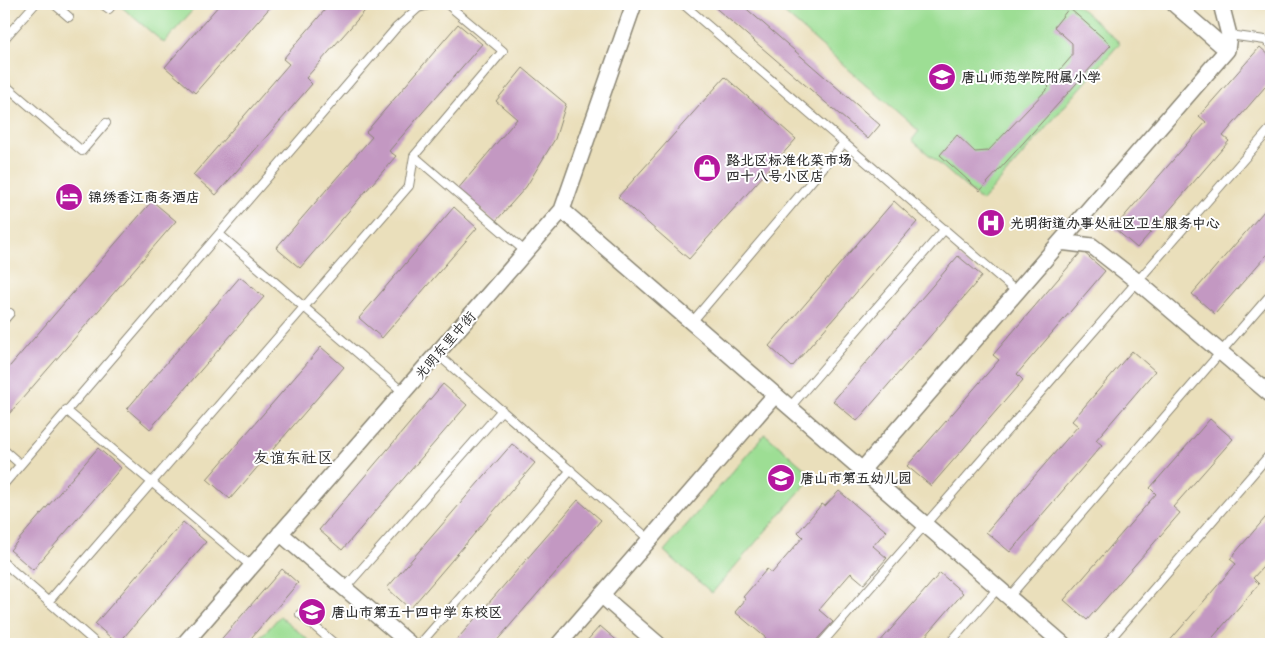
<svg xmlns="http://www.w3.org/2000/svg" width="1275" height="648" viewBox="0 0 1275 648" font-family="Delius,'LXGW WenKai TC',sans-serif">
  <rect width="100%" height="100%" fill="#fff"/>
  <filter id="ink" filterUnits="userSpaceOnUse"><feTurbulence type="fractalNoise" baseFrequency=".02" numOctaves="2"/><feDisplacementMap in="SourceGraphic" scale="10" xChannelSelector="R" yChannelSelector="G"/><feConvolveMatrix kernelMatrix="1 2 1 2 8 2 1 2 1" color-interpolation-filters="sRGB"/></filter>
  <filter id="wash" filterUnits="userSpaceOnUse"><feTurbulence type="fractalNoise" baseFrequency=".0096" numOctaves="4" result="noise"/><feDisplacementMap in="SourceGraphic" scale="20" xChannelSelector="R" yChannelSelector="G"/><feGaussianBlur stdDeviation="1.12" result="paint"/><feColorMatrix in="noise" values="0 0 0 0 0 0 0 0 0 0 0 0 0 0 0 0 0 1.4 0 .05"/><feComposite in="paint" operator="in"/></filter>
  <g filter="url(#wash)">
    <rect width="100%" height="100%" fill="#eadfbb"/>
    <path fill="#9dde94" stroke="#648460" d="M118 4H198L164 43Z
      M786 4H1076L1120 43 982 201 912 140 919 131 781 10Z
      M765 434 813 476 712 593 664 551Z
      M280 616 313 644H255Z"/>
    <g id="blocks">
      <path fill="#c398c2" d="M220 4H273L195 93 165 67Z
        M330 4H371L306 78 312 84 216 195 193 175 289 64 283 59Z
        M711 4H741L880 125 868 139Z
        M1069 8 1111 45 980 191 940 155 957 135 975 152 988 151 1049 87 1047 85 1072 56V43L1054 27Z
        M458 24 482 44 389 151 396 156 300 268 276 248 372 137 366 132Z
        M1260 47 1271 57V80L1223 136 1229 141 1137 248 1114 228 1206 122 1199 116Z
        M523 68 566 104 555 139 526 187 495 222 457 190 517 119 496 101Z
        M725 77 796 139 689 259 618 197Z
        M152 201 176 221 9 414 4 409V373Z
        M894 201 917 222 792 367 769 346Z
        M1271 203V250L1215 314 1192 294Z
        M454 207 477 228 382 338 359 318Z
        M1082 251 1105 271 1017 374 1023 380 931 486 907 466 999 360 993 355Z
        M958 256 982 276 857 421 833 401Z
        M240 277 264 297 150 429 127 409Z
        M321 347 344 367 230 499 207 479Z
        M1132 351 1155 371 1096 440 1102 445 1010 552 986 532 1078 426 1072 421Z
        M443 384 467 405 342 550 319 530Z
        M1210 419 1233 439 1173 507 1180 513 1087 620 1064 600 1156 494 1150 488Z
        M512 444 535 463 410 609 387 588Z
        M98 448 121 468 33 570 10 550Z
        M839 491 886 531 873 546 887 558 864 584 851 573 819 610 833 622 813 644H766L763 642 766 638 735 612 746 599 743 597 767 569 772 573 803 537 798 532 822 504 825 506Z
        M578 500 601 520 494 644H453Z
        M1271 511V558L1253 578 1259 584 1207 644H1167L1236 564 1230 559Z
        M183 522 206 542 118 644 95 624Z
        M282 569 298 583 246 644H217Z
        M940 573 963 593 919 644H878Z
        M600 626 621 644H584Z"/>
    </g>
  </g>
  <g filter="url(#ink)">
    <use href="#blocks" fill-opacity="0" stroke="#8a8573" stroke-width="1"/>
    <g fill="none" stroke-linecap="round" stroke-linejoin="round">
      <g stroke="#8a8573" stroke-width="10">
        <path id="lane" d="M54 4 69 17
          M102 4 109 9 113 4
          M683 4 1017 292
          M1229 35 1265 40 1271 45
          M4 39 35 4
          M4 84 82 151 106 123
          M414 156 526 252
          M219 234 403 392
          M4 320 10 313
          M692 322 844 143
          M437 354 650 540
          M790 407 945 229
          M66 410 251 566
          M4 450 20 464
          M4 484 396 28 418 8 433 4
          M4 563 97 644
          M345 588 502 410
          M1009 597 1271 294
          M48 602 409 186 414 156 503 51 447 4
          M300 614 335 644
          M420 644 571 470
          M821 644 1271 128
          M949 644 999 587
          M1106 644 1271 453"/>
      </g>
      <g stroke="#8a8573" stroke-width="18">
        <path id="street" d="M1174 4 1227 50
          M562 210 1063 644
          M1060 242 1092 246 1138 282 1271 395
          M862 470 1227 50 1229 35 1221 4
          M280 533 410 644
          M601 595 658 644
          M184 644 562 210 634 4
          M559 644 775 395"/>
      </g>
      <use href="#lane" stroke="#fff" stroke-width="8"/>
      <use href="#street" stroke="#fff" stroke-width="15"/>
    </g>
  </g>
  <defs>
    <g id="school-disc" transform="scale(1.4375)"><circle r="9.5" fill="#b5179e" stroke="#fff"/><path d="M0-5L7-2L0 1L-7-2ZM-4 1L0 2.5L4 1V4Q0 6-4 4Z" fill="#fff"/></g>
    <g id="shop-disc" transform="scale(1.4375)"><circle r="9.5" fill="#b5179e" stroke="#fff"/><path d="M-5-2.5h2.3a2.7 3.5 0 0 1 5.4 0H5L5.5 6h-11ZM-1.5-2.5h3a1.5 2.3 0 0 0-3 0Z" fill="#fff"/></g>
    <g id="hotel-disc" transform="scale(1.4375)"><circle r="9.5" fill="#b5179e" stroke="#fff"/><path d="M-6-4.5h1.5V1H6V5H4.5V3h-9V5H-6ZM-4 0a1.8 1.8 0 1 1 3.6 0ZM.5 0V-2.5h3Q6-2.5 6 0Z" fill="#fff"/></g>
    <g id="hospital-disc" transform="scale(1.4375)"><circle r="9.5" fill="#b5179e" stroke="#fff"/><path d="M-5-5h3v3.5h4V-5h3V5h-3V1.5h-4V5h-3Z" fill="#fff"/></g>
  </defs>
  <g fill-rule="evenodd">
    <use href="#school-disc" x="942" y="77"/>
    <use href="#shop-disc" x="707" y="168"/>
    <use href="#hotel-disc" x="69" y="197"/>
    <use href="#hospital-disc" x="991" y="223"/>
    <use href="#school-disc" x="781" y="478"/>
    <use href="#school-disc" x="312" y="612"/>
  </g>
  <g text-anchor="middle" stroke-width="4" stroke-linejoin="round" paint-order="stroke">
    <g font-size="14" font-weight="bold" fill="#2b2b2b" stroke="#fff" text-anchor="start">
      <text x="961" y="82">唐山师范学院附属小学</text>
      <text x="726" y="165">路北区标准化菜市场<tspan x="726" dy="16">四十八号小区店</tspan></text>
      <text x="88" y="202">锦绣香江商务酒店</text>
      <text x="1010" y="228">光明街道办事处社区卫生服务中心</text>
      <text x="800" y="483">唐山市第五幼儿园</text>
      <text x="331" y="617">唐山市第五十四中学 东校区</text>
    </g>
    <g font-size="14" fill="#2b2b2b" stroke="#fff">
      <text transform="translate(445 345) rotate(-49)" y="5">光明东里中街</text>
    </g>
    <g font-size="16" fill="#2b2b2b" stroke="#fff">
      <text x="293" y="463">友谊东社区</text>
    </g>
  </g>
  <rect width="1275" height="648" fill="none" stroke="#fff" stroke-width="20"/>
</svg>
